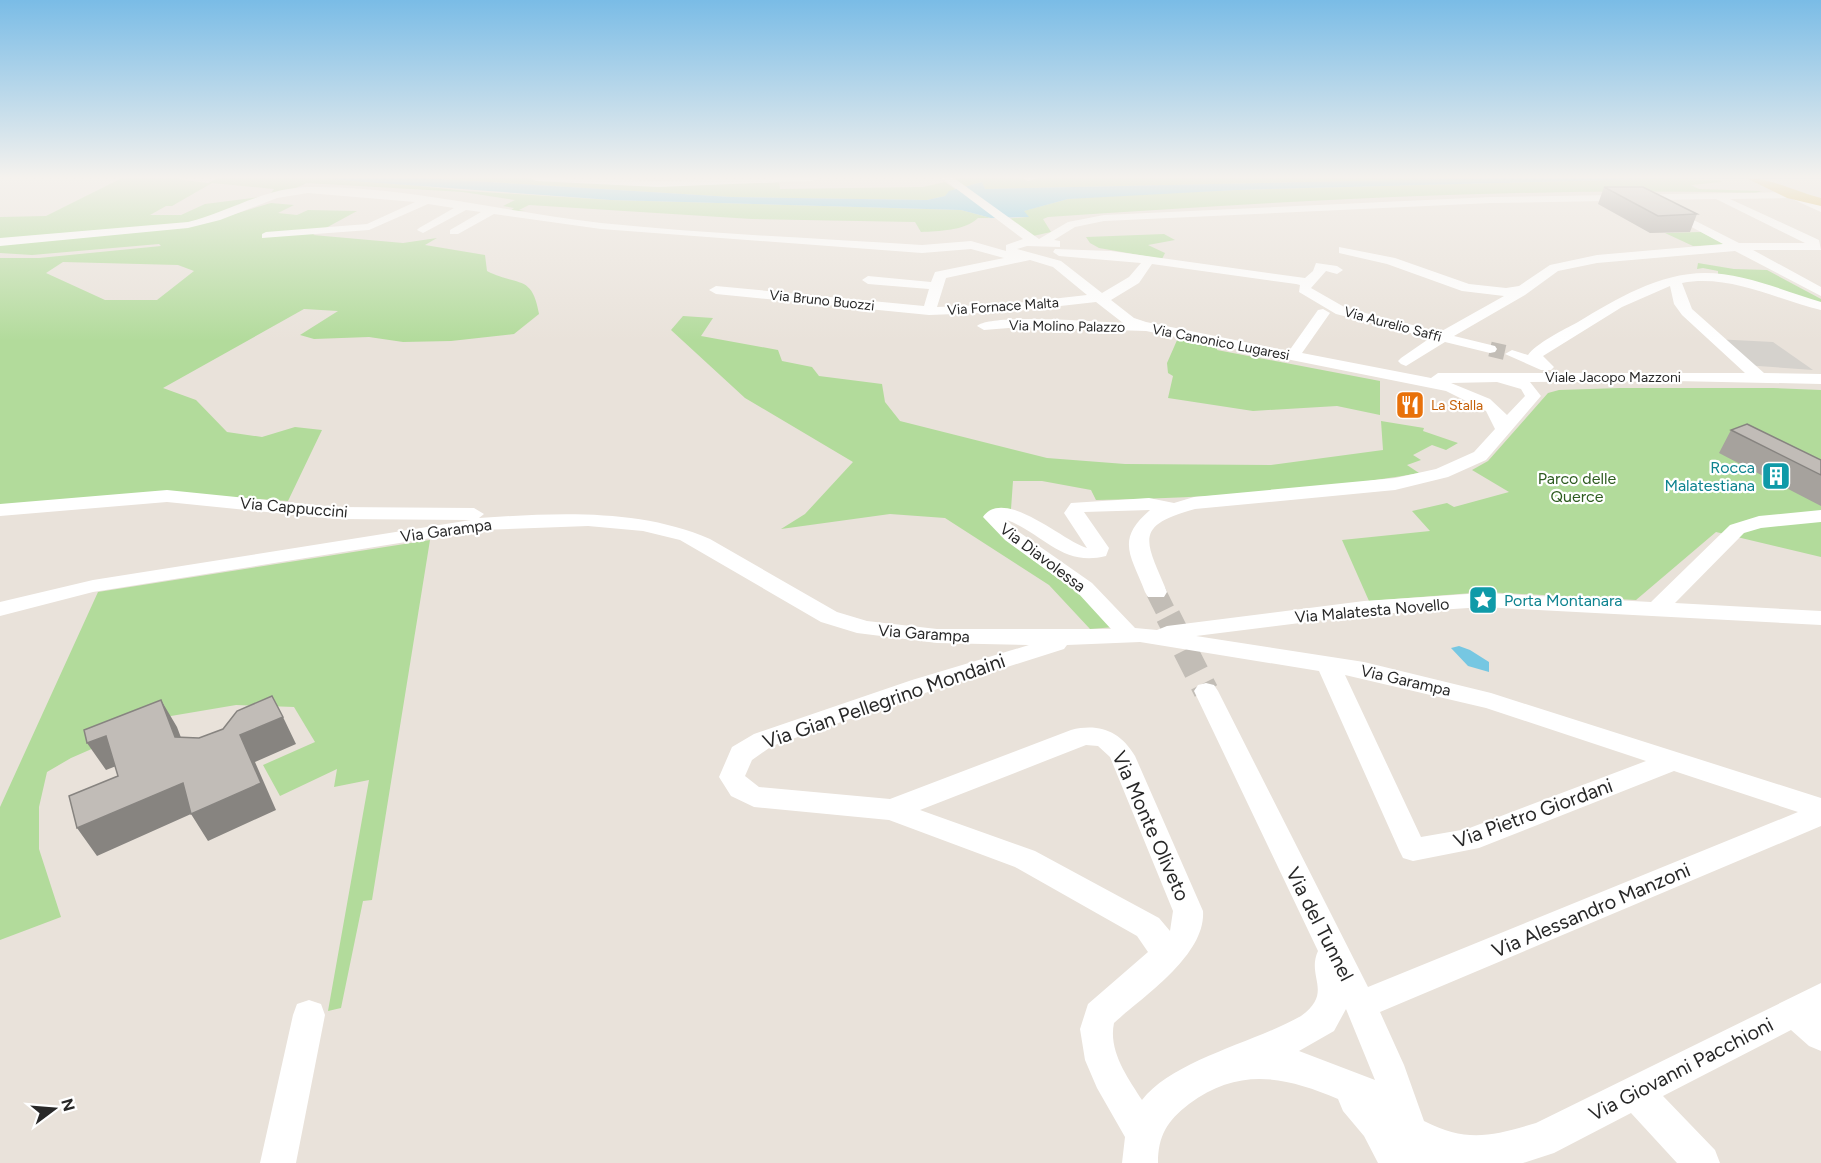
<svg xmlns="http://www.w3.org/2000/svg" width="1821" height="1163" viewBox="0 0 1821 1163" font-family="Figtree,sans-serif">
  <rect width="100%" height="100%" fill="#e9e2da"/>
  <path fill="#b2db9b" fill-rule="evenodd" d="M122 178H180L177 179 208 183 218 178 354 179 466 191 611 200 961 210 991 218H978C965 231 938 231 921 232L915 222 752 219 529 205 519 210 525 211H510L514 208 503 206 515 200 463 192 307 183 291 190 271 193 274 189 212 183 172 206H166L150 215H181L205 204 268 196 190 224 0 241V217L46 216Z
    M425 178H520L628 185 779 180 780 189 923 187 945 182 955 189 945 196 927 200 732 197Z
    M953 178H1487L985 189 982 182 963 187Z
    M1650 179 1720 180 1721 182 1691 185 1699 189 1762 191 1756 193C1520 187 1283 201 1048 217L1043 219 1051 232 1033 236 1005 219 1028 217 1023 211 1068 199 1100 196 1237 190Z
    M271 203 294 205 278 213 297 215 308 210 357 211 313 235 403 243 437 238 425 245 485 255 487 271C518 287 532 273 539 314L514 334 451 341 403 342 369 337 314 339 300 335 338 311 304 309 163 388 196 400 227 432 262 437 295 427 322 430 288 501 170 493 0 505V258H39L161 246 159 244 32 255 0 253V244L198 225ZM63 262 178 265 194 271 157 300H105L46 273Z
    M1701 232 1726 245 1693 246 1665 233Z
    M1164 234 1175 240 1148 245 1165 253 1162 259 1099 248 1090 243 1086 237Z
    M1698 263 1734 269 1767 270 1821 299V303L1718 274V271L1703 268 1697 269Z
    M683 316 713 318 701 336 778 350 782 361 812 367 819 376 882 384 885 402 900 421 1047 458 1125 464 1271 465 1383 450 1381 421 1424 428 1423 431 1458 443 1446 450 1432 445 1413 455 1421 460 1407 465 1419 473C1313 492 1204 498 1096 500L1091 490 1042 481H1013L1011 509 991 512 1073 585 1115 627 1090 629 1049 585 945 518 890 514 781 529 805 514 853 462 745 398 671 330Z
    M1178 338 1218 345 1217 350 1380 381V415L1337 406 1253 411 1168 398 1173 376 1168 373 1167 363Z
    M1620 388H1773L1821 390V557L1716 532 1636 600 1485 592 1369 601 1342 540 1430 531 1412 511 1447 503 1454 507 1509 492 1472 470 1488 461 1548 393 1559 390Z
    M430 540 372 900 363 901 341 1008 328 1011 369 780 334 787 337 769 280 796 263 765 315 742 294 707 236 705 165 717 71 758 47 772 39 807V849L61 917 0 940V807L98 592Z"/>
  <path fill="#d5d2cd" d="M1714 339 1773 342 1813 370 1744 365Z"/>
  <path fill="#76c7e2" d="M312 178H425L732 197 927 200 945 196 949 191 982 182 985 189 1487 178H1821V179H1650L1237 190 1068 199 1024 211 1029 217 991 218 961 210 611 200Z
    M1459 646 1470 650 1489 662V672L1468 666 1451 648Z"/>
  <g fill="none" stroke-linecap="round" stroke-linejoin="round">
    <path stroke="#c2bdb6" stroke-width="15" stroke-dasharray="15 8" stroke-linecap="butt" d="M1490 349 1512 354"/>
    <path stroke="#c2bdb6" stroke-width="20" stroke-dasharray="20 10" stroke-linecap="butt" d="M1156 592 1169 618"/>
    <path stroke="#c2bdb6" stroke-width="25" stroke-dasharray="25 13" stroke-linecap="butt" d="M1168 616 1206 691"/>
    <path fill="#fff" fill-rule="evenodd" d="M531 178 658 181 817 178 812 181 658 187 536 181Z
      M942 178H954L1039 239 1068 222 1104 215 1491 197 1792 192 1821 205V212L1790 198 1730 199 1819 240 1821 250H1753L1821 287V296L1735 251 1597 263 1558 271 1525 295 1454 336 1495 346 1497 349 1495 352 1490 353 1445 342 1406 366 1401 364 1398 361 1401 358 1430 338 1336 314 1299 292 1300 285 1296 284 1152 264 1139 283 1111 300 1134 318 1146 322 1289 351 1318 310 1323 309 1330 313 1302 353 1431 378 1438 373H1745L1682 315 1674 304 1670 286 1622 307 1543 356 1554 367 1551 370H1541L1505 354 1512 350 1528 355C1535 344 1565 329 1578 322 1616 299 1659 273 1705 273 1744 273 1784 291 1821 302V310C1775 299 1730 274 1682 283L1692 309 1764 373 1821 374V384L1675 381 1530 382 1541 396 1486 460 1448 477 1395 490 1195 509C1132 526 1146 541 1167 592L1164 597H1148L1145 592C1131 555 1115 540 1150 510L1084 512 1109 548 1106 556C1062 567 1044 534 1007 520L1019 532 1092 583 1135 628 1157 630 1167 626 1364 601 1483 593 1651 602 1730 525 1759 516 1821 510V522L1761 528 1744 533 1675 603 1821 611V625L1483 607 1364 615 1196 636 1364 662 1491 693 1821 798V826L1380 1012 1404 1065 1424 1121C1467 1143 1492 1136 1536 1123L1821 983V1051L1809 1046 1791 1030 1663 1096 1715 1150 1720 1163H1677L1631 1113 1554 1153 1523 1163H1378L1364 1136 1343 1111 1338 1099C1284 1076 1239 1067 1189 1104 1167 1121 1158 1136 1158 1163H1122L1125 1137 1097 1088 1085 1060 1080 1029 1088 1004 1148 952 1137 936 1015 867 889 820 754 807 731 796 719 777 732 747 754 734 912 680 1029 645 937 643 857 633 821 622 680 540 643 531 588 526 481 530 93 592 0 616V602L93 580 471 520 336 519 167 502 0 516V504L167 490 336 507 474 508 484 514 479 518C555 513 639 508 710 539L837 612 867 621 937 629H1111L1078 593 1005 540 983 517C1004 486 1064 542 1087 548L1064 513 1071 503 1149 498 1174 503 1194 497 1395 478 1436 469 1474 452 1495 429 1486 411 1446 391 1146 331 1020 327 984 330 977 326C990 313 1099 322 1123 323L1096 302 1007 312 929 315 716 294 709 290 716 286 924 306 929 289 868 284 862 280 868 276 931 282 935 272 1004 258 971 249 922 253 601 229 494 214 458 234H450V230L481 212 466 210 423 233 417 230 419 228 454 208 428 204 369 230 262 238V234L266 232 367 224 415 202 308 193 277 198 220 220 188 228 0 246V238L188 222C228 212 267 187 309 187 407 186 504 212 601 223 708 234 815 238 922 245L971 241 1006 251V245L1023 239ZM1716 199 1805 243H1739L1668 207 1664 208V212L1723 244 1597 255 1550 265 1519 286 1506 288 1469 284 1395 258 1339 247V253L1387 264 1462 291 1504 296 1440 332 1346 308 1311 288 1326 271 1337 274 1343 270 1337 266 1316 263 1313 271 1305 278 1111 251 1055 249 1053 252 1059 256 1141 263 1129 277 1102 293 1061 261 1017 249 1027 246 1060 247V241L1054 240 1075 227 1104 221 1491 203ZM1030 260 1053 267 1087 295 1007 304 937 307 946 278ZM1497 382 1521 389 1525 396 1507 415 1490 399 1451 383ZM1140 642 1319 671 1399 850 1403 858 1413 861 1479 848 1674 771 1798 812 1368 987 1218 691 1214 685 1206 683 1198 685 1194 691 1318 951C1306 977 1334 992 1301 1016 1256 1042 1173 1060 1142 1100 1128 1078 1108 1051 1114 1023 1144 996 1206 955 1203 911L1135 756C1120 731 1099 723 1071 730L890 799 759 787 745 776 752 760 772 746 928 692 1064 649 1067 645ZM1345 675 1486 708 1646 761 1467 829 1421 837ZM1086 745 1098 746 1110 757 1173 911 1170 931 1159 918 1035 851 920 810ZM1346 1009 1375 1080 1299 1051 1334 1031Z
      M1023 178H1038L1028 181Z
      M309 1000 321 1004 325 1015 296 1163H260L293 1015 297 1004Z"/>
    <path fill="#e2c266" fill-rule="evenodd" d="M1746 178C1772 178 1796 192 1821 198V206L1787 198Z"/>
  </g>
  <path fill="#a6a29d" d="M1604 187 1697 214 1690 232 1650 233 1598 204Z
    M1731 430 1821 460V506L1719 453Z"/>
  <path fill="#878480" d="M161 700 177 727 191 764 175 737Z
    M283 717 296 744 255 762 276 810 208 841 191 814 97 856 77 828 240 735Z
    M106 736 124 763 106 770 87 743Z"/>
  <path fill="#c1bcb7" stroke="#878480" stroke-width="1.5" d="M1604 187H1643L1697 214 1658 216Z
    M1747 424 1821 460V475L1731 430Z
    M272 696 283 717 240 735 261 783 191 814 183 783 77 828 69 796 118 776 106 736 87 743 84 730 161 700 175 737 199 738 223 729 237 711Z"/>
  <linearGradient id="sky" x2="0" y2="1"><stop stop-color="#7abce6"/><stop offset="0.52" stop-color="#f5f2ee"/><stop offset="1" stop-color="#f5f2ee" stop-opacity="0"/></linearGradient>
  <rect width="1821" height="341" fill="url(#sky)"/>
  <defs>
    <g id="restaurant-square" transform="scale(1.5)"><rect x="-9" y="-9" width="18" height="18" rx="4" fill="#e8710a" stroke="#fff"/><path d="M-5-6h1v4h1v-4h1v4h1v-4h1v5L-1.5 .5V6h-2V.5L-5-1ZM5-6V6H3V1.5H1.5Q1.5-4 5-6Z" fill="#fff"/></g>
    <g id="building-square" transform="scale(1.5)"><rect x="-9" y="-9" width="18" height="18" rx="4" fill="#0f9aa8" stroke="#fff"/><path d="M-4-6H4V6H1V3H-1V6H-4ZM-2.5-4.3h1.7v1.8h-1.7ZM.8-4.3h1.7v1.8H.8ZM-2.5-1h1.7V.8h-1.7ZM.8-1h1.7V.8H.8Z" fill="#fff"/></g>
    <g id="sight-square" transform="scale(1.5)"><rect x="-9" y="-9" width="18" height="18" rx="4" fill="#0f9aa8" stroke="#fff"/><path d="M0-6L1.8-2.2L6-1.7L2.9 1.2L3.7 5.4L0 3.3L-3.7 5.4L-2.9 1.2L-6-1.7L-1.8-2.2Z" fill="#fff"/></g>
  </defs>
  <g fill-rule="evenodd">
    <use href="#restaurant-square" x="1410" y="405"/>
    <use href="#building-square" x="1776" y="476"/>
    <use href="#sight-square" x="1483" y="600"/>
  </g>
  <g text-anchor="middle" stroke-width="4.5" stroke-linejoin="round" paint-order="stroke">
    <g font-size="14" fill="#282828" stroke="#fff">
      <text transform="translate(822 300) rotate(6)" y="5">Via Bruno Buozzi</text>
      <text transform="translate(1003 306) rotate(-4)" y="5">Via Fornace Malta</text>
      <text transform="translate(1393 324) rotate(15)" y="5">Via Aurelio Saffi</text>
      <text transform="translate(1067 326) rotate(1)" y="5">Via Molino Palazzo</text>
      <text transform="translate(1221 342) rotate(11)" y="5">Via Canonico Lugaresi</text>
      <text x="1613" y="382">Viale Jacopo Mazzoni</text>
    </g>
    <g font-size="14" fill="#c56008" stroke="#fff" text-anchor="start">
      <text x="1431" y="410">La Stalla</text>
    </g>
    <g font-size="16" fill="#0d838f" stroke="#fff" text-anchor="end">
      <text x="1755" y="473">Rocca<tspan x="1755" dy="18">Malatestiana</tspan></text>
      <text x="1504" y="606" text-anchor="start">Porta Montanara</text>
    </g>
    <g font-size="16" fill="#2e5c20" stroke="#fff">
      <text x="1577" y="484">Parco delle<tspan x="1577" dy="18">Querce</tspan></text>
    </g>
    <g font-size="16" fill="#282828" stroke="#fff">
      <text transform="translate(294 507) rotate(5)" y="6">Via Cappuccini</text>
      <text transform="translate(446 530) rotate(-8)" y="6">Via Garampa</text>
      <text transform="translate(1043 557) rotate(37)" y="6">Via Diavolessa</text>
      <text transform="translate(1372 610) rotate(-5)" y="6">Via Malatesta Novello</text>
      <text transform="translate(924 633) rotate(4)" y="6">Via Garampa</text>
      <text transform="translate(1406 680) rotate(13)" y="6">Via Garampa</text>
    </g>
    <g font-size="20" fill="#282828" stroke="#fff">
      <text transform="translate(884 701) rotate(-19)" y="7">Via Gian Pellegrino Mondaini</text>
      <text transform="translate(1533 813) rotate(-20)" y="7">Via Pietro Giordani</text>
      <text transform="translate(1151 826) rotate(66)" y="7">Via Monte Oliveto</text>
      <text transform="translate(1591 910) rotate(-23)" y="7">Via Alessandro Manzoni</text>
      <text transform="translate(1320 924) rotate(63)" y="7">Via del Tunnel</text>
      <text transform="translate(1681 1069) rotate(-27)" y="7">Via Giovanni Pacchioni</text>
    </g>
  </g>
  <g transform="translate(54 1109) rotate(74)" stroke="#ffffff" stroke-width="4.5" paint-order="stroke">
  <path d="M0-4.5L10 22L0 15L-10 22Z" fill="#282828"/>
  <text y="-9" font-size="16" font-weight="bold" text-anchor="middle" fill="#282828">N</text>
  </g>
</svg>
